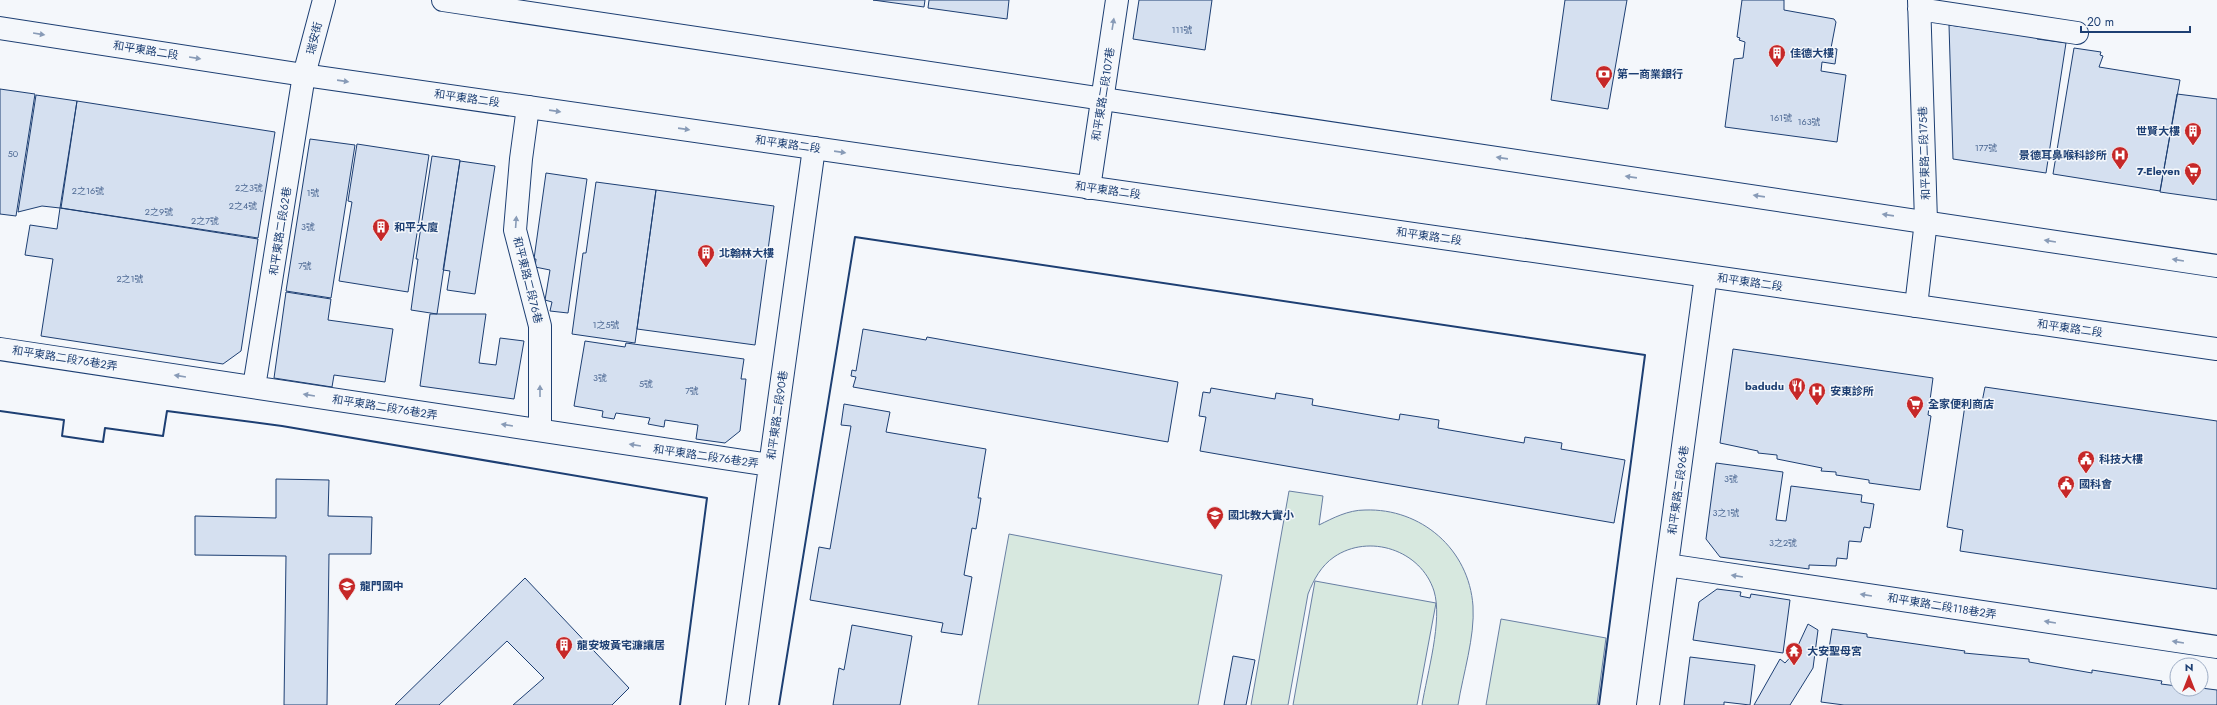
<svg xmlns="http://www.w3.org/2000/svg" width="2217" height="705" viewBox="0 0 2217 705" font-family="Jost,'Noto Sans TC',sans-serif">
  <rect width="100%" height="100%" fill="#f4f7fb"/>
  <path fill="#d7e8df" stroke="#687fa3" d="M1289 491 1323 496 1319 525C1333 518 1348 510 1365 510 1421 508 1469 549 1473 606 1475 637 1463 674 1458 705H1422C1427 674 1443 620 1434 591 1421 550 1369 533 1334 557 1321 566 1314 579 1308 594L1288 705H1251Z
    M1009 534 1222 575 1198 705H978Z
    M1315 581 1436 603 1417 705H1293Z
    M1501 619 1606 638 1597 705H1486Z"/>
  <path fill="#d5e0f0" stroke="#1d3f73" d="M873 0H925L924 7Z
    M929 0H1009L1007 19 928 8Z
    M1139 0H1212L1205 50 1133 39Z
    M1565 0H1627L1608 109 1551 100Z
    M1742 0H1784V10L1834 19 1836 22 1831 48 1837 49 1835 64 1822 62 1821 71 1846 75 1837 142 1725 127 1734 59 1743 58 1745 42 1739 40 1740 38 1737 37Z
    M1949 25 2037 37V39L2066 43 2046 173 1953 159Z
    M2074 48 2101 52 2100 55 2103 56 2099 67 2180 80 2160 191 2053 174Z
    M0 89 35 94 16 216 0 214Z
    M2177 94 2217 99V200L2160 192Z
    M36 95 77 101 60 208 42 206 18 212Z
    M77 101 275 132 258 238 61 208Z
    M310 139 355 145 331 298 286 291Z
    M357 144 429 155 408 292 339 281 352 202 348 201Z
    M432 156 460 160 437 314 411 310 418 259H416Z
    M460 161 495 166 475 294 447 290 450 271 443 270Z
    M546 173 587 179 568 313 550 311 552 302 545 300 550 270 535 267 536 259H534Z
    M596 182 656 190 635 343 572 334 583 253H586Z
    M656 190 774 206 755 345 637 329Z
    M60 208 258 239 241 351 223 364 41 336 53 259 25 255 30 225 57 229Z
    M286 292 331 299 328 320 393 329 385 382 334 375 332 387 274 378Z
    M430 314H486L479 363 496 365 500 338 524 341 514 399 420 386Z
    M863 329 926 340 927 337 1178 382 1168 442 853 387 856 377 851 376 852 370 856 371Z
    M585 341 625 347 626 343 744 359 741 379H746L740 431 725 443 696 439 698 425 665 420 664 427 648 424 650 418 616 413 614 419 602 417 603 411 574 406Z
    M1733 349 1933 378 1928 415 1931 416 1920 490 1869 483V480L1836 475V472L1821 471 1822 468 1777 459V455L1758 453V451L1720 443Z
    M1985 387 2217 421V589L1960 551 1963 530 1947 527 1965 405 1981 407Z
    M1211 388 1275 399 1276 393 1313 399 1312 405 1399 420 1400 414 1439 420 1438 428 1524 443 1525 437 1562 443 1561 449 1625 460 1614 523 1200 451 1206 417 1199 416 1203 392 1210 393Z
    M844 404 890 412 886 432 986 449 978 498H981L976 529 972 528 964 575 972 577 962 635 941 632 943 623 810 600 819 547 830 549 851 426 841 425Z
    M1716 463 1783 472 1776 520 1786 521 1791 486 1862 495 1861 502 1874 504 1870 528 1864 527 1861 542 1849 541 1847 559 1837 558 1836 566 1809 565V569L1720 557 1706 539Z
    M276 479 329 480 328 516 372 517 371 554H329L327 705H284L286 556 195 555V516L276 518Z
    M525 578 629 688 612 705H513L544 678 507 641 439 705H395Z
    M1717 589 1741 592 1740 596 1750 598 1751 594 1790 600 1783 653 1693 640 1699 602Z
    M1808 624 1818 630 1813 668 1790 705H1754L1780 659 1785 663 1795 652Z
    M852 625 912 636 900 705H833L839 668 844 670Z
    M1832 629 1867 634V637L1965 651 1964 653 2029 659V662L2092 673V670L2162 681 2161 684 2177 686V689L2201 688 2217 690V705H1844L1821 702Z
    M1233 656 1255 660 1246 705H1224Z
    M1690 657 1755 665 1750 705 1724 702V705H1684Z"/>
  <g fill="none" stroke-linecap="round" stroke-linejoin="round">
    <g stroke="#1d3f73" stroke-width="24">
      <path id="minor" d="M1919 9 2077 33
        M528 107 521 159 515 230 540 326V430
        M1089 188 1117 0
        M1916 306 1926 221 1919 0
        M0 349 770 465
        M254 387 304 75 324 0
        M1667 565 2217 647
        M737 705 814 148
        M1648 705 1706 276"/>
    </g>
    <g stroke="#1d3f73" stroke-width="24">
      <path id="major" d="M443 0 2217 266
        M0 28 304 75 2217 349"/>
    </g>
    <use href="#minor" stroke="#f4f7fb" stroke-width="22"/>
    <use href="#major" stroke="#f4f7fb" stroke-width="22"/>
    <path stroke="#1d3f73" stroke-width="2" d="M0 411 64 420 62 436 103 442 105 428 163 436 167 411 282 426 707 498 680 705
      M779 705 855 237 1645 355 1599 705"/>
  </g>
  <defs><path id="oneway-solid" d="M-6-.8H1V-3.2L6.5 0L1 3.2V.8H-6Z"/></defs>
  <g fill="#889bb7">
    <use href="#oneway-solid" transform="translate(1113 24) rotate(-81)"/>
    <use href="#oneway-solid" transform="translate(39 34) rotate(9)"/>
    <use href="#oneway-solid" transform="translate(195 58) rotate(9)"/>
    <use href="#oneway-solid" transform="translate(343 81) rotate(8)"/>
    <use href="#oneway-solid" transform="translate(555 111) rotate(8)"/>
    <use href="#oneway-solid" transform="translate(684 129) rotate(8)"/>
    <use href="#oneway-solid" transform="translate(840 152) rotate(8)"/>
    <use href="#oneway-solid" transform="translate(1502 158) rotate(-172)"/>
    <use href="#oneway-solid" transform="translate(1631 177) rotate(-172)"/>
    <use href="#oneway-solid" transform="translate(1759 196) rotate(-172)"/>
    <use href="#oneway-solid" transform="translate(1888 215) rotate(-172)"/>
    <use href="#oneway-solid" transform="translate(516 222) rotate(-86)"/>
    <use href="#oneway-solid" transform="translate(2050 241) rotate(-171)"/>
    <use href="#oneway-solid" transform="translate(2178 260) rotate(-171)"/>
    <use href="#oneway-solid" transform="translate(180 376) rotate(-171)"/>
    <use href="#oneway-solid" transform="translate(540 391) rotate(-90)"/>
    <use href="#oneway-solid" transform="translate(309 395) rotate(-171)"/>
    <use href="#oneway-solid" transform="translate(507 425) rotate(-171)"/>
    <use href="#oneway-solid" transform="translate(635 445) rotate(-171)"/>
    <use href="#oneway-solid" transform="translate(1737 576) rotate(-171)"/>
    <use href="#oneway-solid" transform="translate(1866 595) rotate(-171)"/>
    <use href="#oneway-solid" transform="translate(2050 622) rotate(-171)"/>
    <use href="#oneway-solid" transform="translate(2178 642) rotate(-171)"/>
  </g>
  <defs>
    <g id="building-pin" transform="scale(0.9)"><path d="M0 17L-7.5 6A9.5 9.5 0 1 1 7.5 6Z" fill="#c62828" stroke="#f4f7fb"/><path d="M-4-6H4V6H1V3H-1V6H-4ZM-2.5-4.3h1.7v1.8h-1.7ZM.8-4.3h1.7v1.8H.8ZM-2.5-1h1.7V.8h-1.7ZM.8-1h1.7V.8H.8Z" fill="#fff"/></g>
    <g id="bank-pin" transform="scale(0.9)"><path d="M0 17L-7.5 6A9.5 9.5 0 1 1 7.5 6Z" fill="#c62828" stroke="#f4f7fb"/><path d="M-6-4H6V4H-6ZM0-2.3a2.3 2.3 0 1 0 0 4.6a2.3 2.3 0 1 0 0-4.6Z" fill="#fff"/></g>
    <g id="hospital-pin" transform="scale(0.9)"><path d="M0 17L-7.5 6A9.5 9.5 0 1 1 7.5 6Z" fill="#c62828" stroke="#f4f7fb"/><path d="M-5-5h3v3.5h4V-5h3V5h-3V1.5h-4V5h-3Z" fill="#fff"/></g>
    <g id="supermarket-pin" transform="scale(0.9)"><path d="M0 17L-7.5 6A9.5 9.5 0 1 1 7.5 6Z" fill="#c62828" stroke="#f4f7fb"/><path d="M-6-5.5h2.5l.6 2H6L4.5 2H-2.5L-4.4-4H-6ZM-1.5 3.2a1.3 1.3 0 1 0 .1 0ZM3 3.2a1.3 1.3 0 1 0 .1 0Z" fill="#fff"/></g>
    <g id="restaurant-pin" transform="scale(0.9)"><path d="M0 17L-7.5 6A9.5 9.5 0 1 1 7.5 6Z" fill="#c62828" stroke="#f4f7fb"/><path d="M-5-6h1v4h1v-4h1v4h1v-4h1v5L-1.5 .5V6h-2V.5L-5-1ZM5-6V6H3V1.5H1.5Q1.5-4 5-6Z" fill="#fff"/></g>
    <g id="civic-pin" transform="scale(0.9)"><path d="M0 17L-7.5 6A9.5 9.5 0 1 1 7.5 6Z" fill="#c62828" stroke="#f4f7fb"/><path d="M-.6-6.5H3V-4.5H.6V-3L4-1V1h2V6H-6V1h2V-1L-.6-3ZM-1.2 2.5V6h2.4V2.5Z" fill="#fff"/></g>
    <g id="school-pin" transform="scale(0.9)"><path d="M0 17L-7.5 6A9.5 9.5 0 1 1 7.5 6Z" fill="#c62828" stroke="#f4f7fb"/><path d="M0-5L7-2L0 1L-7-2ZM-4 1L0 2.5L4 1V4Q0 6-4 4Z" fill="#fff"/></g>
    <g id="temple-pin" transform="scale(0.9)"><path d="M0 17L-7.5 6A9.5 9.5 0 1 1 7.5 6Z" fill="#c62828" stroke="#f4f7fb"/><path d="M0-6L5-2H3V0L6.5 2.5H4V6H1.5V3h-3V6H-4V2.5H-6.5L-3 0V-2H-5Z" fill="#fff"/></g>
  </defs>
  <g fill-rule="evenodd">
    <use href="#building-pin" x="1777" y="53"/>
    <use href="#bank-pin" x="1604" y="74"/>
    <use href="#building-pin" x="2193" y="131"/>
    <use href="#hospital-pin" x="2120" y="155"/>
    <use href="#supermarket-pin" x="2193" y="171"/>
    <use href="#building-pin" x="381" y="227"/>
    <use href="#building-pin" x="706" y="253"/>
    <use href="#restaurant-pin" x="1797" y="386"/>
    <use href="#hospital-pin" x="1817" y="391"/>
    <use href="#supermarket-pin" x="1915" y="404"/>
    <use href="#civic-pin" x="2086" y="459"/>
    <use href="#civic-pin" x="2066" y="484"/>
    <use href="#school-pin" x="1215" y="515"/>
    <use href="#school-pin" x="347" y="586"/>
    <use href="#building-pin" x="564" y="645"/>
    <use href="#temple-pin" x="1794" y="651"/>
  </g>
  <g text-anchor="middle" stroke-width="3" stroke-linejoin="round" paint-order="stroke">
    <g font-size="9" fill="#4b6792">
      <text x="1182" y="33">111號</text>
      <text x="1781" y="121">161號</text>
      <text x="1809" y="125">163號</text>
      <text x="1986" y="151">177號</text>
      <text x="13" y="157">50</text>
      <text x="249" y="191">2之3號</text>
      <text x="88" y="194">2之16號</text>
      <text x="313" y="196">1號</text>
      <text x="243" y="209">2之4號</text>
      <text x="159" y="215">2之9號</text>
      <text x="205" y="224">2之7號</text>
      <text x="308" y="230">3號</text>
      <text x="305" y="269">7號</text>
      <text x="130" y="282">2之1號</text>
      <text x="606" y="328">1之5號</text>
      <text x="600" y="381">3號</text>
      <text x="646" y="387">5號</text>
      <text x="692" y="394">7號</text>
      <text x="1731" y="482">3號</text>
      <text x="1726" y="516">3之1號</text>
      <text x="1783" y="546">3之2號</text>
    </g>
    <g font-size="11" fill="#1d3f73" stroke="#f4f7fb">
      <text transform="translate(314 38) rotate(-76)" y="4">瑞安街</text>
      <text transform="translate(146 50) rotate(9)" y="4">和平東路二段</text>
      <text transform="translate(1103 94) rotate(-81)" y="4">和平東路二段107巷</text>
      <text transform="translate(467 98) rotate(8)" y="4">和平東路二段</text>
      <text transform="translate(788 144) rotate(8)" y="4">和平東路二段</text>
      <text transform="translate(1924 153) rotate(-92)" y="4">和平東路二段175巷</text>
      <text transform="translate(1108 190) rotate(8)" y="4">和平東路二段</text>
      <text transform="translate(280 231) rotate(-81)" y="4">和平東路二段62巷</text>
      <text transform="translate(1429 236) rotate(8)" y="4">和平東路二段</text>
      <text transform="translate(528 280) rotate(76)" y="4">和平東路二段76巷</text>
      <text transform="translate(1750 282) rotate(8)" y="4">和平東路二段</text>
      <text transform="translate(2070 328) rotate(8)" y="4">和平東路二段</text>
      <text transform="translate(65 358) rotate(9)" y="4">和平東路二段76巷2弄</text>
      <text transform="translate(385 407) rotate(9)" y="4">和平東路二段76巷2弄</text>
      <text transform="translate(777 415) rotate(-82)" y="4">和平東路二段90巷</text>
      <text transform="translate(706 456) rotate(8)" y="4">和平東路二段76巷2弄</text>
      <text transform="translate(1678 490) rotate(-82)" y="4">和平東路二段96巷</text>
      <text transform="translate(1942 606) rotate(9)" y="4">和平東路二段118巷2弄</text>
    </g>
    <g font-size="11" font-weight="bold" fill="#1d3f73" stroke="#f4f7fb" text-anchor="start">
      <text x="1790" y="57">佳德大樓</text>
      <text x="1617" y="78">第一商業銀行</text>
      <text x="2180" y="135" text-anchor="end">世賢大樓</text>
      <text x="2107" y="159" text-anchor="end">景德耳鼻喉科診所</text>
      <text x="2180" y="175" text-anchor="end">7-Eleven</text>
      <text x="394" y="231">和平大廈</text>
      <text x="719" y="257">北翰林大樓</text>
      <text x="1784" y="390" text-anchor="end">badudu</text>
      <text x="1830" y="395">安東診所</text>
      <text x="1928" y="408">全家便利商店</text>
      <text x="2099" y="463">科技大樓</text>
      <text x="2079" y="488">國科會</text>
      <text x="1228" y="519">國北教大實小</text>
      <text x="360" y="590">龍門國中</text>
      <text x="577" y="649">龍安坡黃宅濂讓居</text>
      <text x="1807" y="655">大安聖母宮</text>
    </g>
  </g>
  <g transform="translate(2189 677)"><circle r="19" fill="#f4f7fb" stroke="#9eadc5"/>
  <path d="M0-3L7 15L0 10L-7 15Z" fill="#c62828"/>
  <text y="-6" font-size="11" font-weight="bold" text-anchor="middle" fill="#1d3f73">N</text>
  </g>
  <path d="M2081 26v6h109v-6" fill="none" stroke="#1d3f73" stroke-width="2"/>
  <text x="2087" y="26" font-size="12" fill="#1d3f73" stroke="#f4f7fb" stroke-width="3" paint-order="stroke">20 m</text>
</svg>
